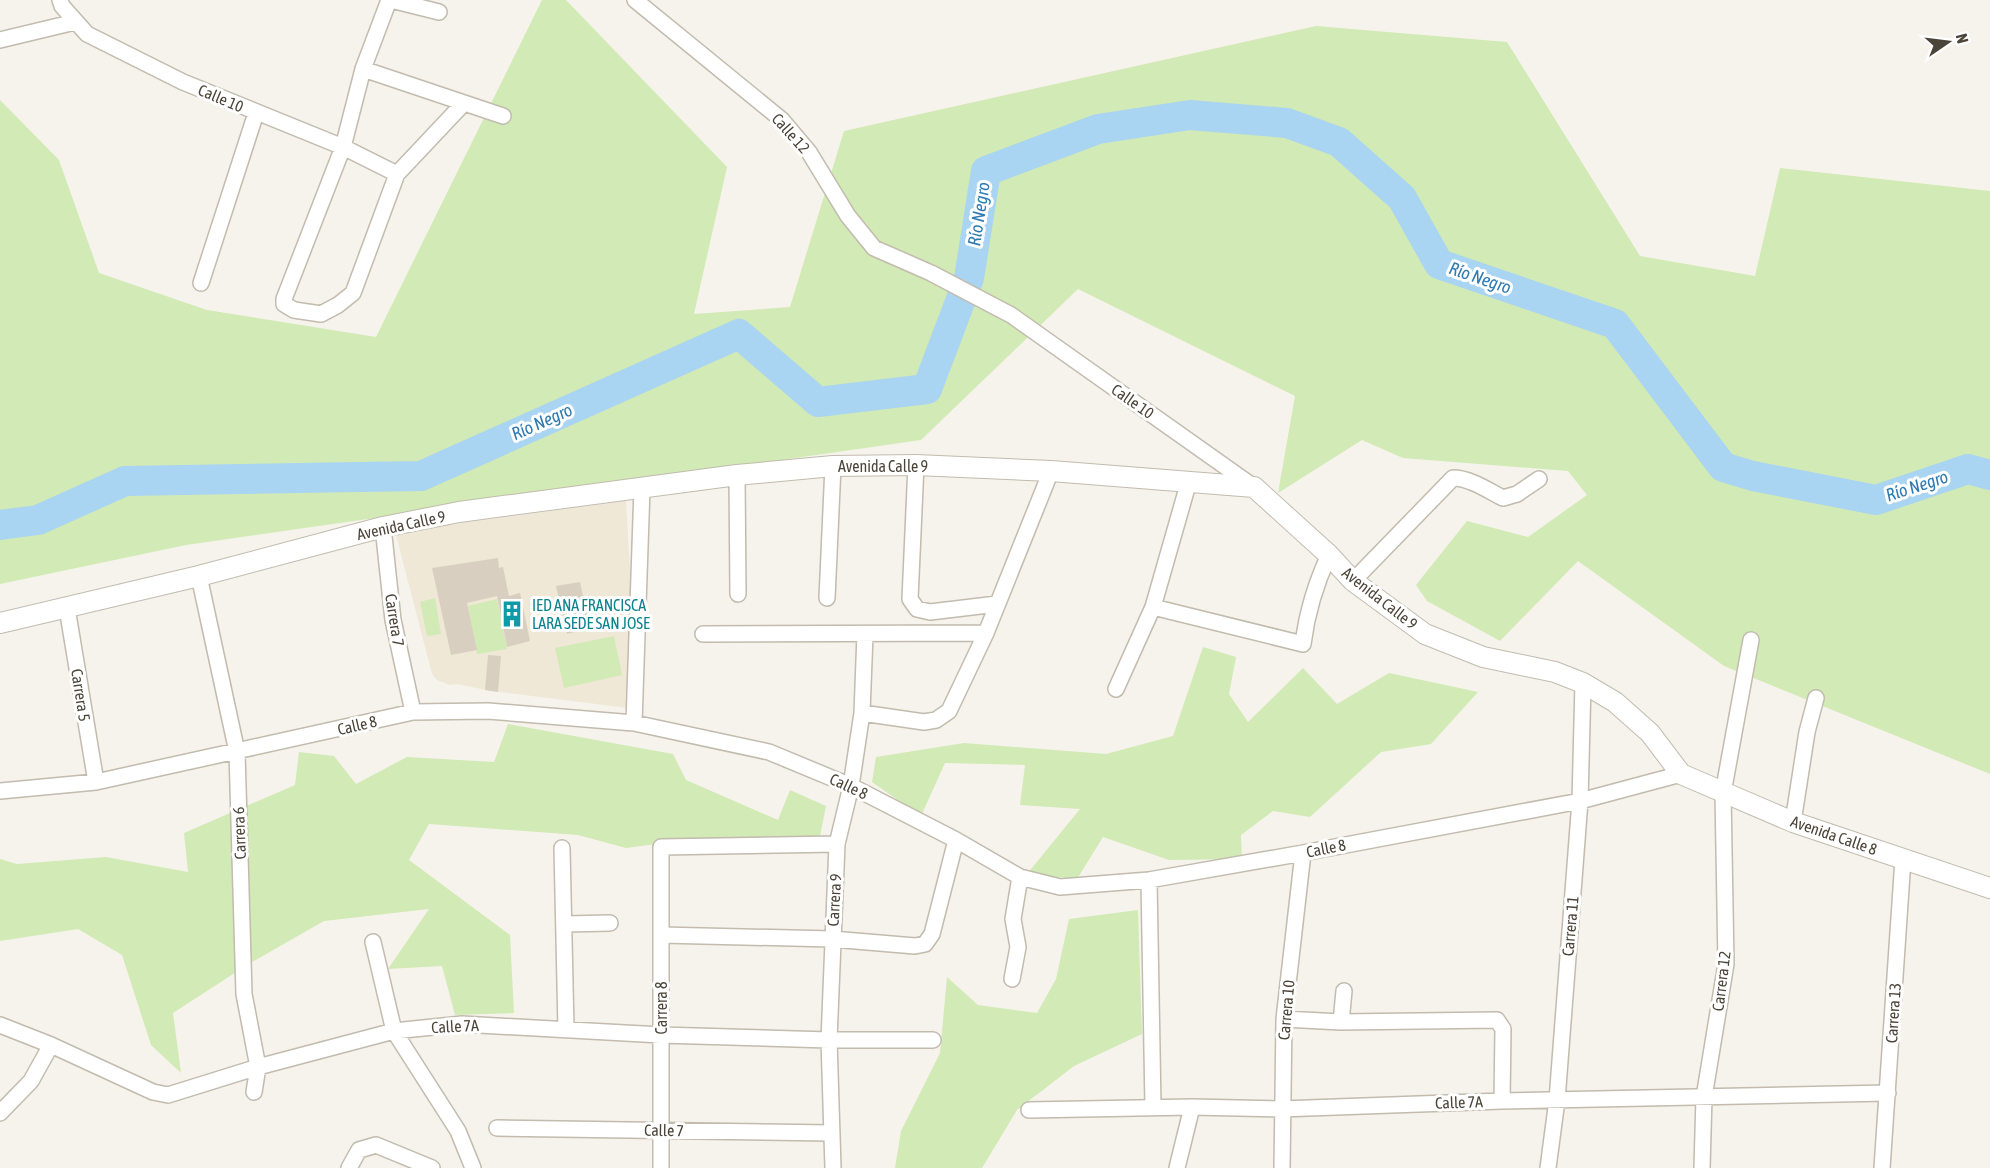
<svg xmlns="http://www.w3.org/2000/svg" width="1990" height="1168" viewBox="0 0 1990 1168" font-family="'Asap Condensed',sans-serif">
  <rect width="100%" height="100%" fill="#f6f3ec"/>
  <path fill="#efe8d6" d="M626 501 631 588 628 708 491 691 457 684 450 685 437 680 432 674 396 535 401 532 439 526Z"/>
  <path fill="#d2eab5" d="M542 0H566L727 167 694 314 790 307 844 131 1316 26 1507 42 1640 256 1755 276 1780 168 1990 191V774L1724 666 1578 561 1500 641 1427 601 1416 585 1467 521 1528 537 1587 495 1568 471 1403 458 1362 440 1278 493 1295 396 1078 289 921 440 186 545 0 584V100L59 160 99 273 207 310 376 337Z
    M435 598 441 634 427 636 420 602Z
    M497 599 507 649 477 654 468 606Z
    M614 636 622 675 564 688 555 648Z
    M1203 647 1236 657 1229 694 1248 722 1303 668 1337 704 1389 673 1478 692 1431 744 1381 752 1310 817 1273 811 1241 835 1242 859 1169 860 1103 837 1077 879 1027 874 1080 809 1020 805 1025 765 945 763 921 816 872 782 876 757 964 743 1106 754 1173 736Z
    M508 724 673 754 686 780 778 820 790 790 826 806 819 841 687 840 626 848 578 835 429 824 409 860 510 935 514 1013 455 1015 442 966 388 969 429 909 324 921 247 965 173 1013 181 1073 151 1045 122 955 78 929 0 941V859L17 864 106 857 188 872 184 833 295 785 299 752 334 756 356 784 407 757 494 762Z
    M1138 910 1142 1034 1074 1066 1017 1110 982 1168H895L901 1131 940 1053 947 977 978 1005 1037 1013 1056 979 1069 919Z"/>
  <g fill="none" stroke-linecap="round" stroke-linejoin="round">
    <path stroke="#a9d4f2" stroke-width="30" d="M0 525 38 520 125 481 421 476 739 334 818 402 927 389 969 278 986 171 1098 129 1190 115 1287 123 1339 142 1402 198 1439 264 1615 324 1723 467 1753 476 1876 500 1968 469 1990 475"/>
  </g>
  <path fill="#d8cfc1" d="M498 558 499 568 503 567 509 596 520 593 530 641 507 647 497 596 467 603 477 650 451 655 432 568Z
    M580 582 590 628 567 634 556 586Z
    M488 655 501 656 498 692 485 690Z"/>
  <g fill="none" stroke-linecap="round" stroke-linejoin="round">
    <g stroke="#c2bbae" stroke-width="18">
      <path id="minor" d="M60 0 62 6 87 34 183 82 343 147 397 174
        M389 0 363 69 343 147 284 299V304L294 310 321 314 338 305 353 293 397 174 463 104
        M391 0 439 12
        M635 0 782 120 809 152 848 216 874 248 931 273 1011 315 1254 487
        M0 40 75 22
        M363 69 503 116
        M201 283 256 113
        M916 465 910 599 917 609 930 612 997 604
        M737 475 738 594
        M383 527 393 620 413 712
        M199 576 237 752 244 994 258 1067 254 1092
        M1353 581 1453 478C1470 478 1489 491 1503 498L1517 494 1539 479
        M827 598 833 466
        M1153 607 1303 644C1307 612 1315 585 1329 555
        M67 608 96 782
        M703 634 986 633
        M1116 689 1153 607 1189 481
        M862 713 924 722 936 720 949 711 986 633 1051 471
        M634 723 642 488
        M0 791 96 782 413 712 488 711 634 723 769 752 851 786 956 840 1020 877 1060 887 1149 880 1303 853 1580 801 1681 774
        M1793 822 1807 732 1816 698
        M562 848 566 1029
        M1149 880 1153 1107
        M565 924 610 923
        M661 935 832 939 915 946 925 944 932 934 956 840
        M373 942 394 1031 458 1131 473 1168
        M1012 979 1018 947 1013 919 1020 877
        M1284 1019 1341 1022 1497 1020 1503 1029 1502 1101
        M1341 1022 1344 991
        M0 1025 51 1045 153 1092 168 1095 258 1067 394 1031 462 1024 661 1035 829 1040H933
        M1029 1110 1192 1107 1281 1109 1502 1101 1888 1093
        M0 1113 31 1081 51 1045
        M497 1128 831 1133
        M349 1168 359 1150 376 1145 432 1168
        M661 1168V847L837 844
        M833 1168 829 1040 837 844 851 786 862 713 865 634
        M1177 1168 1192 1107
        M1282 1168 1284 1019 1303 853
        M1548 1168 1557 1100 1580 801 1583 683
        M1702 1168 1704 1097 1726 964 1723 793 1751 640
        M1882 1168 1903 859"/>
    </g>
    <g stroke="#c2bbae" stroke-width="22">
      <path id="tertiary" d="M0 623 199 576 383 527 459 512 737 475 833 466 916 465 1051 471 1254 487 1329 555 1353 581 1425 634 1483 657 1555 672 1583 683 1615 702 1650 733 1681 774 1793 822 1990 888"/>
    </g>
    <use href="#minor" stroke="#fff" stroke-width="15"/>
    <use href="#tertiary" stroke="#fff" stroke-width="20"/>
  </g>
  <defs>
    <g id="building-bare" transform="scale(2.07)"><path d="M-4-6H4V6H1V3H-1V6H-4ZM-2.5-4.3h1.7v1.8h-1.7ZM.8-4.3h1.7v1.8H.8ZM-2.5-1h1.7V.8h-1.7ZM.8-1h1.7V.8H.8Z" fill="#0f9aa8" stroke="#fff" stroke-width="2.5" paint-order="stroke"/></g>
  </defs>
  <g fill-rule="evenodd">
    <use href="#building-bare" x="512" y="614"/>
  </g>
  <g text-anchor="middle" stroke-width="6" stroke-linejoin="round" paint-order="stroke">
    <g font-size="16" fill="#4b4439" stroke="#fff">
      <text transform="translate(221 98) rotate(23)" y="6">Calle 10</text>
      <text transform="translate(791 133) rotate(48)" y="6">Calle 12</text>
      <text transform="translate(1133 401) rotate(35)" y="6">Calle 10</text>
      <text x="883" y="472">Avenida Calle 9</text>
      <text transform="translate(401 525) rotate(-12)" y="6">Avenida Calle 9</text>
      <text transform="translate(1380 598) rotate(38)" y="6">Avenida Calle 9</text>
      <text transform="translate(395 620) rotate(81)" y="6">Carrera 7</text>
      <text transform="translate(81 695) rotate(81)" y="6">Carrera 5</text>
      <text transform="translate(357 725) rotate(-13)" y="6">Calle 8</text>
      <text transform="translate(849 786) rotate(25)" y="6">Calle 8</text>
      <text transform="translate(239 833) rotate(-92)" y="6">Carrera 6</text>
      <text transform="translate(1834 835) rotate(19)" y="6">Avenida Calle 8</text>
      <text transform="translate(1326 848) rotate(-11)" y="6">Calle 8</text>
      <text transform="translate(834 900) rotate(-87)" y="6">Carrera 9</text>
      <text transform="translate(1570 926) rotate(-85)" y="6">Carrera 11</text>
      <text transform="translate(1721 981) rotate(-83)" y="6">Carrera 12</text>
      <text transform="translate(661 1008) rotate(-90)" y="6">Carrera 8</text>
      <text transform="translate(1286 1010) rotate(-85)" y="6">Carrera 10</text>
      <text transform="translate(1893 1013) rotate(-86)" y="6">Carrera 13</text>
      <text transform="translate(455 1026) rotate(-3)" y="6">Calle 7A</text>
      <text transform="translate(1459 1102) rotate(-2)" y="6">Calle 7A</text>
      <text transform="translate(664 1130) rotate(1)" y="6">Calle 7</text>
    </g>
    <g font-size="16" fill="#0d838f" stroke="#fff" text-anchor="start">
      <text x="532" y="611">IED ANA FRANCISCA<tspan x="532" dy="18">LARA SEDE SAN JOSE</tspan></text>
    </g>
    <g font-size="18" font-style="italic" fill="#2e7ab2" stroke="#fff">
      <text transform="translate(979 214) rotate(-81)" y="6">Río Negro</text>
      <text transform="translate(1480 278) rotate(19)" y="6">Río Negro</text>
      <text transform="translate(542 422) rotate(-24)" y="6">Río Negro</text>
      <text transform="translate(1917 486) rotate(-18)" y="6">Río Negro</text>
    </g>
  </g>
  <g transform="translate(1948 42) rotate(76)" stroke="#ffffff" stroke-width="4.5" paint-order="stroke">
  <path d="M0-4.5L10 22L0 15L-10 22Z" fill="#4b4439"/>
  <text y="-9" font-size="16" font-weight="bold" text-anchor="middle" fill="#4b4439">N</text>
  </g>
</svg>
